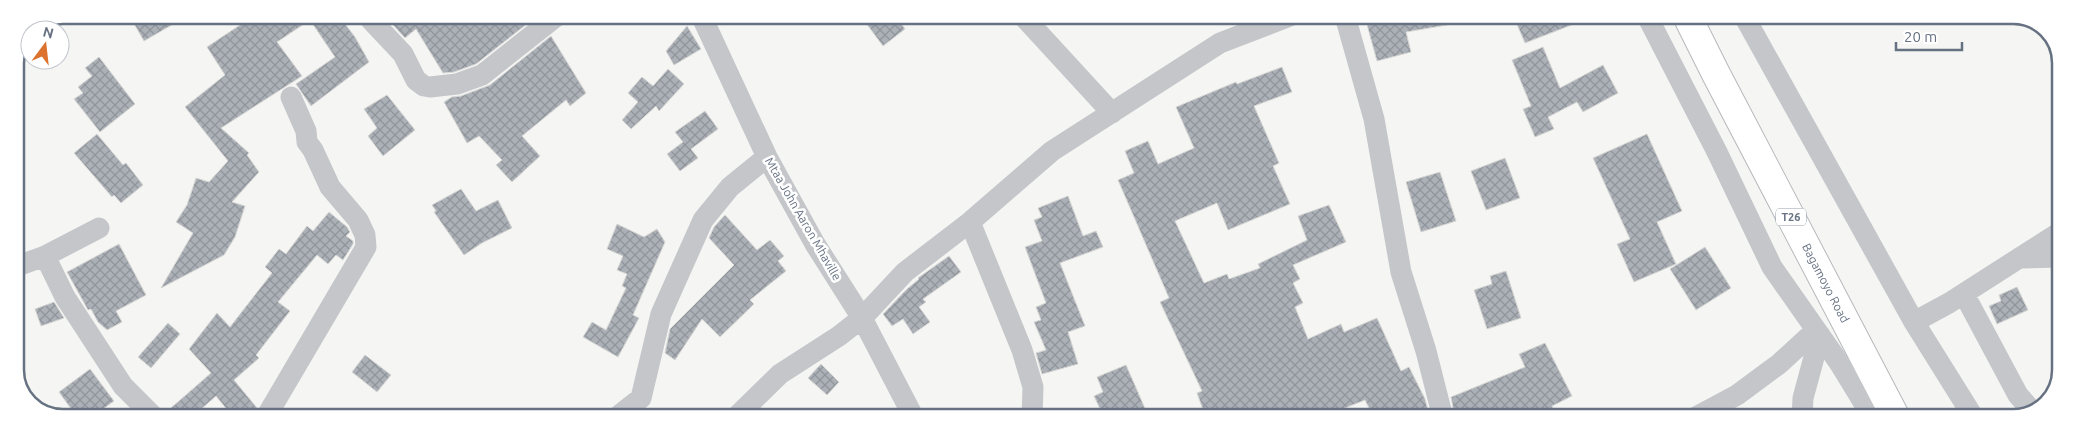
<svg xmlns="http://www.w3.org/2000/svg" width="2076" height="433" viewBox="0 0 2076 433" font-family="Ubuntu,sans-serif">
  <defs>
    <pattern id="building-cross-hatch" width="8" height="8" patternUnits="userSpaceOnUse" patternTransform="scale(1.25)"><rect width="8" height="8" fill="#acb1b8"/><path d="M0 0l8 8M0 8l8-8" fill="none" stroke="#90949b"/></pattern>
  </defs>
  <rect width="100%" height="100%" fill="#f5f6f3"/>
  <path fill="url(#building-cross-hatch)" stroke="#d7d7d5" d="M129 15H189L144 41Z
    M255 15H338L355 37 369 62 311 106 296 84 335 57 310 20 277 42 302 76 221 128 249 153 247 155 259 172 232 202 245 206 235 237 224 255 161 288 193 233 176 222 187 205 196 178 209 182 228 161 185 107 225 75 207 47Z
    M384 15H536L537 16 476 64 454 72 443 73 416 29 405 38Z
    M876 15H895L905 29 883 46 866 23Z
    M1385 16H1446L1447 25 1406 32 1411 52 1377 61 1366 21Z
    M1532 16H1592V17L1525 43 1516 22Z
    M687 26 701 49 674 65 666 51Z
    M551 36 586 93 570 106 566 100 522 136 540 156 512 182 496 165 502 160 479 136 467 143 444 102 452 97 461 96 490 85Z
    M1543 47 1560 88 1603 65 1618 93 1583 112 1577 102 1548 117 1554 129 1535 137 1523 109 1531 106 1512 60Z
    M99 57 135 104 100 132 74 99 83 93 78 87 92 76 85 68Z
    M1282 67 1292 92 1254 106 1279 163 1273 166 1290 204 1228 230 1217 203 1175 221 1204 283 1227 274 1229 279 1260 268 1258 264 1307 240 1298 216 1329 205 1346 242 1293 265 1300 279 1293 283 1303 303 1295 307 1308 339 1341 324 1344 332 1377 318 1401 371 1409 367 1425 399 1430 418H1374L1365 400 1320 418H1252L1250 412 1236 418H1206L1197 393 1202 391 1160 302 1169 298 1118 180 1134 173 1125 151 1148 141 1158 164 1194 148 1176 107 1236 82 1237 84Z
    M668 69 684 84 659 111 656 106 631 129 622 120 638 102 628 93 642 77 653 86Z
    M387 95 415 130 383 156 368 136 377 128 364 109Z
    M705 111 718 129 691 149 698 158 680 171 667 154 683 142 675 132Z
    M97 134 123 165 126 163 143 185 121 203 114 195 112 197 74 153Z
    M1647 134 1682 211 1657 222 1676 264 1634 282 1617 244 1630 239 1593 158Z
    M1505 158 1520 198 1486 210 1471 171Z
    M1440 172 1456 221 1421 232 1406 182Z
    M461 189 476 211 498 200 512 228 482 243 464 255 434 212 436 211 432 205Z
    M1068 196 1083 236 1096 231 1103 247 1060 263 1085 326 1068 332 1078 364 1042 374 1036 353 1046 350 1034 322 1041 320 1036 307 1046 303 1025 247 1042 241 1034 220 1042 217 1038 208Z
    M329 212 347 227 350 232 346 236 353 241V244L343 260 336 255 328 264 317 255 278 302 290 311 256 355 259 358 234 380 257 408 254 417H233L216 396 192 417H179L171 408 211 373 189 349 217 313 230 327 272 273 265 267 279 249 286 254 307 226 313 231Z
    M725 215 757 250 770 240 784 256 778 261 786 271 750 300 754 304 720 337 702 319 675 360 665 353 670 329 734 265 709 238 714 227Z
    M617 224 644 237 657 229 665 242 633 315 639 318 618 357 583 337 592 322 606 330 626 288 622 286 627 274 617 270 623 256 607 249Z
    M119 244 146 295 116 311 122 322 107 330 98 322 91 309 88 310 67 272Z
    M1705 247 1731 288 1696 310 1670 269Z
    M949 256 961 272 923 299 926 302 919 307 930 322 913 334 903 319 892 326 883 314 907 289 919 279 918 278Z
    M1506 271 1521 318 1487 329 1474 290 1492 284 1490 276Z
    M2017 287 2028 310 1997 324 1989 306 2001 301 1999 295Z
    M54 302 64 318 41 326 35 309Z
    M168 323 180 334 151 368 138 357Z
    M1545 343 1572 396 1552 406 1553 409 1531 418H1505L1500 409 1478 418H1455L1451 397 1525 367 1519 354Z
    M365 355 391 375 377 392 352 372Z
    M821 364 839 382 827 395 808 378Z
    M1126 365 1137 390 1149 418H1112L1111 409 1102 413 1094 396 1103 392 1097 377Z
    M90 369 114 401 92 417H77L59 392Z"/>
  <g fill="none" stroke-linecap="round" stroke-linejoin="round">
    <g stroke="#b6b8bc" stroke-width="30">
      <g id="highway">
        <path id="s1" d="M1687 16 1716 74 1896 418"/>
      </g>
    </g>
    <path stroke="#c4c6ca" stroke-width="21" d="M370 15 371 20 403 54 416 80 424 86 430 87 457 84 482 75 558 15
      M701 15 767 157 815 244 862 318 914 418
      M1022 15 1112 113
      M1345 16 1374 119 1401 272 1426 351 1443 418
      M1647 16 1717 152 1772 267 1840 364 1873 418
      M1744 16 1914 322 1974 418
      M970 222 1022 350 1033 387 1032 418
      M45 256 65 297 123 386 154 417
      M2021 258 2060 257
      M15 267 45 256 99 228
      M1964 294 2018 395 2032 411
      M1914 322 1949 303 2060 232
      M266 417 366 247 365 235 358 220 330 187 313 150 307 142 306 131 291 97
      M617 417 641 398 661 314 703 220 730 187 767 157
      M736 417 780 374 839 336 862 318 905 272 970 222 1052 151 1220 43 1290 16
      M1694 418 1737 395 1779 364 1816 330
      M1802 418 1803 398 1820 335"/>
    <use href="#highway" stroke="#fff" stroke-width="28"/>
  </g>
  <g text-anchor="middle" stroke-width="5" stroke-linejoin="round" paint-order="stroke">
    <rect fill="#fff" stroke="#949ca8" stroke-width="1" x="1776" y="208.5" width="30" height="17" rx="4"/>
    <g font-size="11" font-weight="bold" fill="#667182">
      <text x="1791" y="221">T26</text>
    </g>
    <g font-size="12" fill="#667182" stroke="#fff">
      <text transform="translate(803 219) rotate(60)" y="4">Mtaa John Aaron Mhaville</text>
      <text dy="4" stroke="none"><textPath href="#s1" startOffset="301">Bagamoyo Road</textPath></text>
    </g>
  </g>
  <path d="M0 0H2076V433H0ZM63 24H2013A39 39 0 0 1 2052 63V370A39 39 0 0 1 2013 409H63A39 39 0 0 1 24 370V63A39 39 0 0 1 63 24Z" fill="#fff" fill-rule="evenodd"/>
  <path fill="none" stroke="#667182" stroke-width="2.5" d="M63 24H2013A39 39 0 0 1 2052 63V370A39 39 0 0 1 2013 409H63A39 39 0 0 1 24 370V63A39 39 0 0 1 63 24Z"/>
  <g transform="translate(45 45) rotate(15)"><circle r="24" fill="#ffffff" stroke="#c2c6cd"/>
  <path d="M0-4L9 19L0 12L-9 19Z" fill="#dc722d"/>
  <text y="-8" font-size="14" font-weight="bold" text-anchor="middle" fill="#667182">N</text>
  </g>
  <path d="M1896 42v8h66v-8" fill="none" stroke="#667182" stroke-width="2.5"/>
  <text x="1904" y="42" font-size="15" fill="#667182" stroke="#ffffff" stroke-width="4" paint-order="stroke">20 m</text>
</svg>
